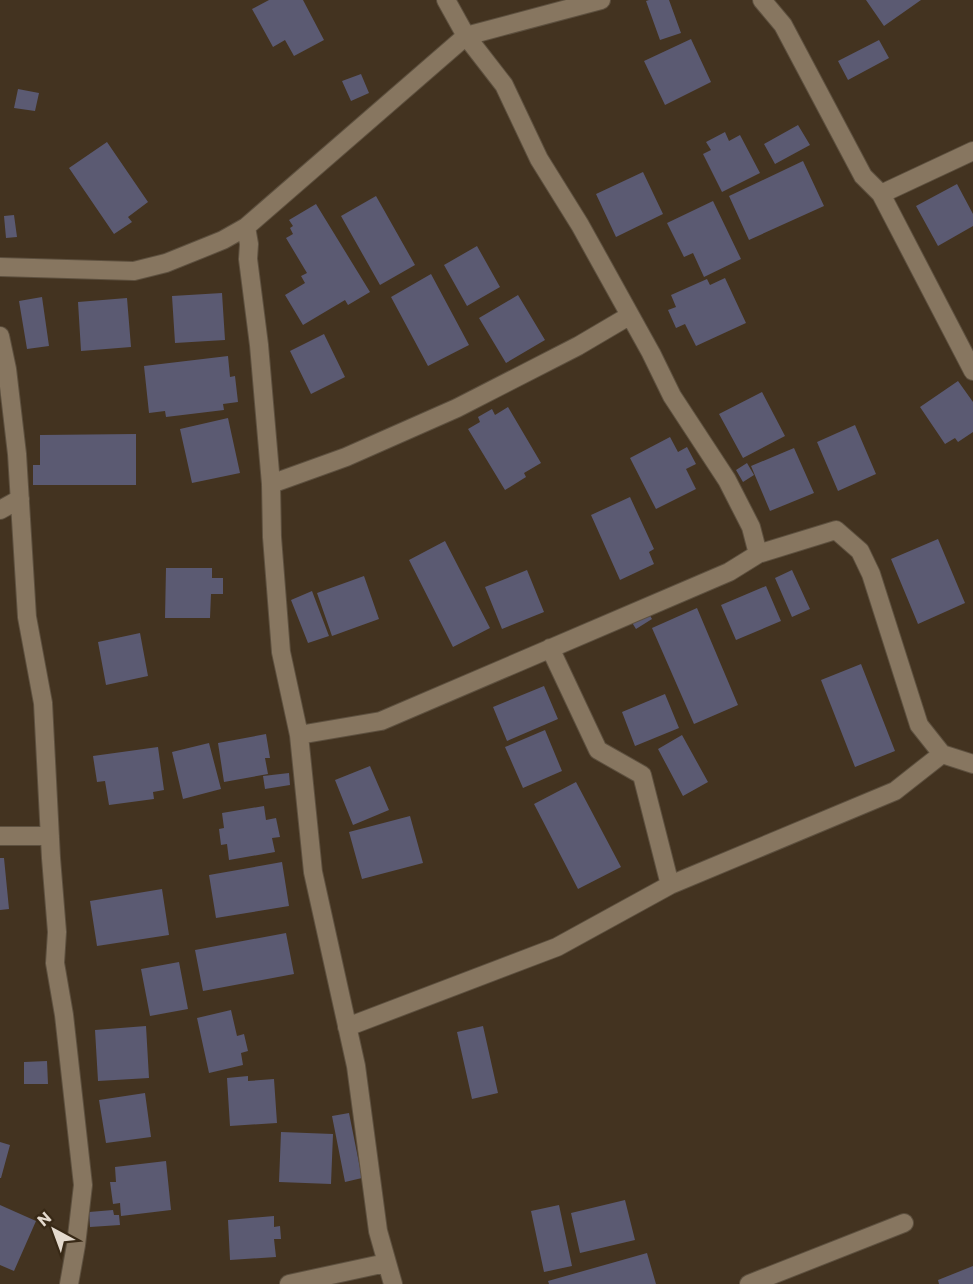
<svg xmlns="http://www.w3.org/2000/svg" width="973" height="1284" viewBox="0 0 973 1284" font-family="Commissioner,sans-serif">
  <rect width="100%" height="100%" fill="#433320"/>
  <path fill="#5b5a72" d="M269 0H303L324 40 294 56 285 40 273 47 252 9Z
    M649 0H669L681 33 660 40 646 1Z
    M866 0H921L884 26Z
    M691 39 711 82 665 105 644 61Z
    M879 40 889 58 848 80 838 61Z
    M361 74 369 93 351 101 342 81Z
    M18 89 39 93 35 111 14 108Z
    M798 125 810 145 775 164 764 144Z
    M725 132 729 141 740 135 760 173 722 192 703 154 711 150 706 142Z
    M107 142 148 202 128 217 132 222 114 234 69 168Z
    M803 161 824 206 749 240 729 196Z
    M643 172 663 214 616 237 596 194Z
    M957 184 973 214V226L938 246 916 206Z
    M376 196 415 265 380 285 341 216Z
    M713 201 741 259 704 277 693 253 684 257 667 223Z
    M316 204 370 292 348 305 345 300 303 325 285 295 305 283 301 276 307 273 286 238 293 234 290 228 293 226 289 220Z
    M14 215 17 237 6 238 4 216Z
    M477 246 500 287 467 306 444 265Z
    M431 274 469 345 428 366 391 297Z
    M725 278 746 323 696 346 685 324 676 328 668 310 676 307 671 295 707 279 710 285Z
    M222 293 225 340 175 343 172 296Z
    M518 295 545 340 506 363 479 318Z
    M42 297 49 346 27 349 19 301Z
    M127 298 131 347 81 351 78 302Z
    M324 334 345 377 311 394 290 351Z
    M228 356 230 377 235 376 238 402 223 404 224 410 166 417 165 411 149 413 144 366Z
    M958 381 973 402V432L958 442 955 438 945 444 920 407Z
    M762 392 785 436 743 458 719 414Z
    M508 407 541 463 524 473 526 477 505 490 468 429 480 422 478 417 492 409 495 415Z
    M228 418 240 473 192 483 180 429Z
    M855 425 876 474 838 491 817 442Z
    M136 434V485H33V465H40V435Z
    M670 437 678 452 687 447 696 464 686 469 696 489 656 509 630 458Z
    M794 448 814 493 770 511 751 466Z
    M747 463 754 475 743 482 736 470Z
    M630 497 654 549 649 552 654 564 620 580 591 515Z
    M938 539 965 603 918 624 891 559Z
    M445 541 490 628 453 647 409 560Z
    M166 568H212V578H223V594H211L210 618H165Z
    M527 570 544 612 502 629 485 587Z
    M792 570 810 609 792 617 775 578Z
    M364 576 379 619 332 636 317 593Z
    M766 586 781 621 736 640 721 605Z
    M312 591 329 636 308 643 291 600Z
    M697 608 738 705 694 724 652 628Z
    M648 612 652 619 636 629 631 621Z
    M140 633 148 676 106 685 98 642Z
    M861 664 895 751 855 767 821 680Z
    M544 686 558 719 507 741 493 707Z
    M665 694 679 728 635 746 622 712Z
    M545 730 562 771 523 788 505 747Z
    M266 734 270 758H265L268 774 224 782 218 743Z
    M682 735 708 782 683 796 658 749Z
    M209 743 221 789 183 799 172 752Z
    M158 747 164 790 153 792 154 799 109 805 105 781 97 782 93 756Z
    M370 766 389 810 353 825 335 780Z
    M289 773 290 785 265 789 263 776Z
    M576 782 621 867 578 889 534 804Z
    M264 806 266 820 276 818 280 837 272 838 275 852 229 860 227 844 221 845 219 829 224 828 222 813Z
    M410 816 423 863 362 879 349 832Z
    M0 858H4L9 909 0 910Z
    M282 862 289 906 216 918 209 875Z
    M162 889 169 935 97 946 90 901Z
    M286 933 294 974 203 991 195 950Z
    M179 962 188 1009 150 1016 141 969Z
    M231 1010 237 1036 244 1034 248 1051 241 1053 243 1065 209 1073 197 1018Z
    M146 1026 149 1078 98 1081 95 1030Z
    M483 1026 498 1093 472 1099 457 1032Z
    M47 1061 48 1084H24V1062Z
    M248 1076V1081L274 1079 277 1123 230 1126 227 1078Z
    M145 1093 151 1137 106 1143 99 1100Z
    M349 1113 362 1178 345 1182 332 1116Z
    M281 1132 333 1134 331 1184 279 1182Z
    M0 1142 10 1145 1 1178H0Z
    M166 1161 171 1210 121 1216 120 1203 113 1204 110 1182H116L115 1167Z
    M625 1200 635 1240 580 1253 571 1213Z
    M0 1205 36 1221 14 1271 0 1265Z
    M559 1205 572 1266 544 1272 531 1211Z
    M113 1210 114 1215H119L120 1225 90 1227 89 1212Z
    M274 1216V1227L280 1226 281 1239H274L276 1257 230 1260 228 1220Z
    M647 1253 656 1284H549L548 1281Z
    M973 1266V1284H939L938 1280Z"/>
  <g fill="none" stroke-linecap="round" stroke-linejoin="round">
    <g stroke="#5d503f" stroke-width="20">
      <path id="minor" d="M601 0 466 36 504 85 539 159 580 225 651 353 672 396 727 480 751 527 758 554
        M762 0 783 25 863 176 881 194 973 151
        M881 194 973 371
        M246 227 466 36 446 0
        M0 267 134 271 166 263 223 240 246 227 249 244 248 259 259 345 271 484 272 537 281 652 299 735 313 872 356 1066 378 1231 393 1284
        M0 336 7 369 17 454 27 617 43 703 51 858 57 932 55 963 64 1015 83 1185 76 1245 69 1284
        M271 484 346 457 457 408 578 346 629 316
        M0 510 20 499
        M550 648 598 750 642 775 670 885
        M299 735 381 721 729 572 758 554 836 530 860 551 871 574 919 725 942 754 973 764
        M0 836H50
        M347 1027 557 947 670 885 895 791 942 754
        M289 1284 386 1263
        M749 1284 904 1223"/>
    </g>
    <use href="#minor" stroke="#877660" stroke-width="18"/>
  </g>
  <g transform="translate(54 1230) rotate(319)" stroke="#382916" stroke-width="4.5" paint-order="stroke">
  <path d="M0-4.5L10 22L0 15L-10 22Z" fill="#e4dace"/>
  <text y="-9" font-size="16" font-weight="bold" text-anchor="middle" fill="#e4dace">N</text>
  </g>
</svg>
